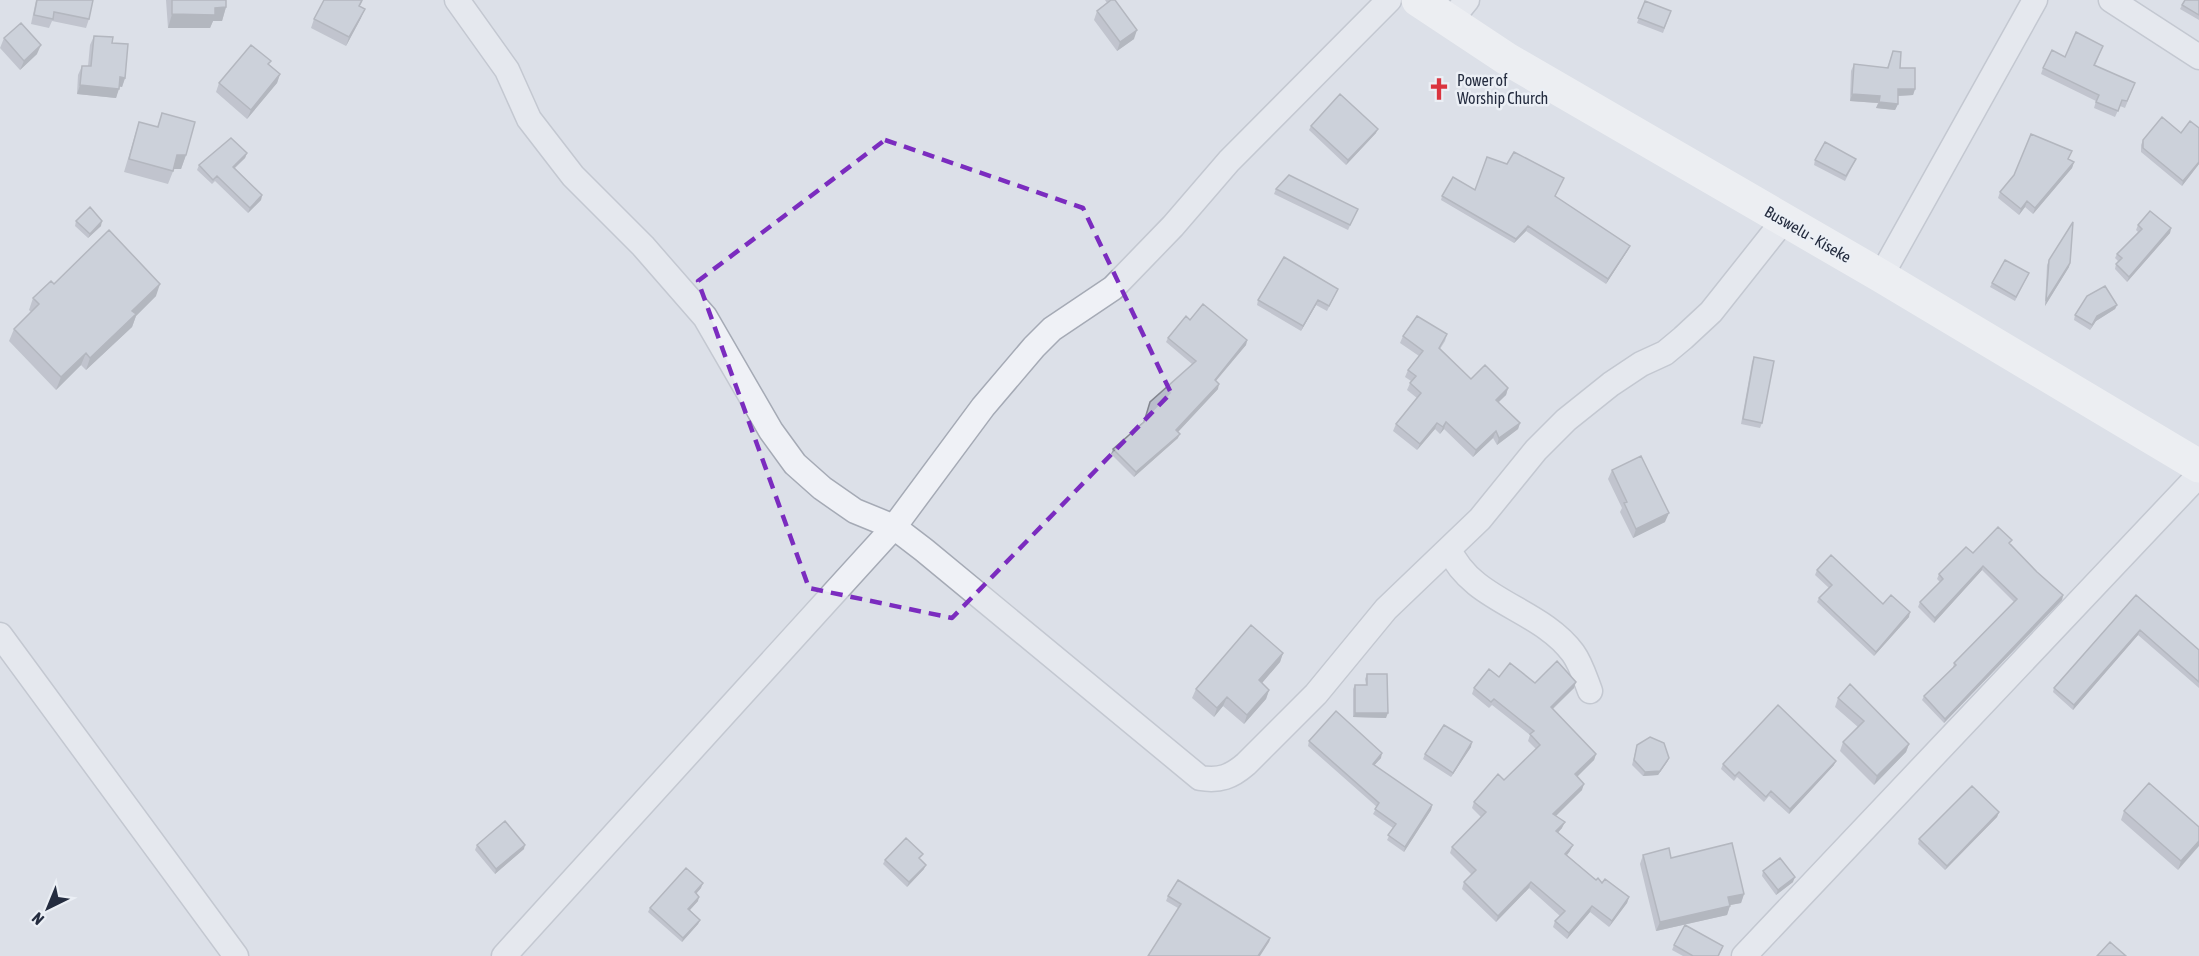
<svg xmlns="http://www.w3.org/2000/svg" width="2199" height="956" viewBox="0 0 2199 956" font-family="'Asap Condensed',sans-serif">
  <rect width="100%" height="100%" fill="#dce0e8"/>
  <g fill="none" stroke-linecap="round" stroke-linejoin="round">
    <g stroke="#a5aab5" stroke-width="27">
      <path id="street" d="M457 0 507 70 529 119 573 176 643 246 705 317 771 431 795 464 822 488 855 511 894 527 924 550 1200 778C1220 781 1231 777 1246 764L1316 694 1386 609 1480 519 1536 450 1566 420 1611 384 1641 364 1665 353 1683 338 1711 312 1784 220
        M2111 0 2199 57
        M1450 21 1467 0
        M1881 276 2035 0
        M1449 549C1472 602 1540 608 1573 653 1581 664 1585 678 1590 691
        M0 635 236 956
        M504 956 894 527 983 407 1034 347 1052 329 1113 288 1173 226 1229 161 1389 0
        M1744 956 2199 475"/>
    </g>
    <use href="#street" stroke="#eff1f6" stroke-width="24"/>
    <path stroke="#fff" stroke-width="33" d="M1418 0 1507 59 1881 276 2199 466"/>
  </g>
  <path fill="#9fa3af" d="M36 0H93L89 19 86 28 52 21 49 28 31 24Z
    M166 0H226V7L222 21H213L210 28H168Z
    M363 0 360 6 361 18 346 46 311 28 314 19Z
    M1105 0H1115L1134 39 1117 51 1094 20 1097 11 1109 1 1107 3Z
    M2199 0V20L2180 9 2182 5Z
    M1645 1 1671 11 1663 33 1637 23Z
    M94 36 112 43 125 78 122 87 119 86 116 98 77 94 78 75 82 66H88L90 45Z
    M4 38 37 54 20 70 0 48Z
    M2103 46 2095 66 2135 83 2125 108 2120 106 2115 117 2094 108 2096 101 2041 74 2043 68 2065 57Z
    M1893 51 1900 68 1915 89 1913 95 1898 96V104L1895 110 1876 108 1878 103 1850 101 1851 71 1854 64 1887 68Z
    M270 65 280 74 277 83 247 119 216 92 219 83Z
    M162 113 186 155 181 169H174L168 184 124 172 135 135 139 122 157 127Z
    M1311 126 1376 133 1346 165 1309 130Z
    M2143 140 2199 164 2182 186 2141 152V145Z
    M247 153 245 158 235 168 262 195 261 200 248 213 215 181 212 184 197 170 199 165Z
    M1856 159 1845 181 1814 165 1815 160Z
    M2069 159 2074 162 2072 168 2033 214 2025 207 2019 215 1998 198 2000 192Z
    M1507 164 1564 178 1555 196 1628 250 1606 284 1526 231 1514 243 1441 200 1442 196 1475 190Z
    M1276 189 1356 213 1348 230 1274 194Z
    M76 221 101 226 88 238 75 226Z
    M2138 225 2171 228 2170 233 2127 282 2115 269 2116 264 2119 262 2115 258 2117 254 2138 232 2136 230Z
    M2049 260 2069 267 2045 306 2047 265Z
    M2029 273 2015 301 1990 287 1992 283Z
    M54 284 156 296 136 316 132 327 86 370 81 365 56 390 9 341 14 329 31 312 29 310 33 298Z
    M1338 289 1327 311 1316 305 1301 331 1257 305 1258 300Z
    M2117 305 2115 309 2096 321 2090 330 2074 320 2075 315Z
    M1190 320 1247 340 1246 345 1216 381 1218 389 1178 432V438L1134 477 1111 454 1113 449 1144 423 1192 364 1166 342 1168 338Z
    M1447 334 1445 341 1440 349 1471 379 1508 388 1506 395 1498 403 1520 423 1518 429 1497 445 1493 438 1473 457 1444 429 1440 434 1435 429 1417 450 1393 431 1396 424 1417 398 1407 390 1411 381 1405 377 1408 370 1419 356 1400 343 1403 336Z
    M1754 357 1762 423 1760 428 1741 424 1752 362Z
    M1612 470 1665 522 1633 538 1620 512 1622 508 1608 479Z
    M2011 544 2037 572 2063 595 2062 600 1944 723 1922 700 1924 696 1953 668 1954 663 2014 602 1982 570 1934 623 1918 607 1920 602 1940 582 1937 579 1939 574 1973 553Z
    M1817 570 1909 617 1874 656 1817 602 1819 598 1829 588 1815 575Z
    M2136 595 2199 650V688L2138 635 2073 710 2053 692 2054 688Z
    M1283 653 1280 662 1262 683 1269 690 1266 699 1244 724 1223 706 1214 717 1192 698 1196 689Z
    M1367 674 1386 718 1353 717V689L1355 685H1366L1365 679Z
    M1535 683 1574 688 1553 709 1596 754 1594 760 1577 776 1582 790 1555 816 1562 828 1558 832 1570 851 1567 855 1596 880 1629 897 1627 903 1609 927 1590 912 1567 939 1553 927 1555 921 1560 916 1529 888 1496 922 1462 889 1464 882 1472 875 1450 853 1452 847 1481 817 1472 808 1474 802 1504 780 1536 749 1528 741 1530 735 1492 705 1489 708 1472 694 1474 688Z
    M1838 698 1909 744 1906 752 1874 785 1840 751 1843 742 1858 727 1835 707Z
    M1309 741 1381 758 1374 765 1432 805 1431 810 1404 852 1387 840 1393 828 1373 814 1377 807 1308 746Z
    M1637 745 1669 758 1667 762 1658 775 1643 776 1632 765Z
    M1471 747 1451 777 1423 759 1425 754Z
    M1723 764 1834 765 1789 814 1769 796 1764 802 1737 777 1734 781 1721 769Z
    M2124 811 2199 827 2178 870 2121 820Z
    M1999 812 1997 817 1945 870 1918 844 1919 839Z
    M477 845 524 849 495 874 475 850Z
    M1643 855 1671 858 1744 894 1741 903 1730 905 1727 915 1656 931 1640 864Z
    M921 859 920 860 924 869 907 887 883 864 885 860Z
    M1763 871 1793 882 1776 895 1762 876Z
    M701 888 696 894 698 901 690 910 700 920 698 924 682 942 648 912 650 908Z
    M1168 896 1270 938 1269 942 1178 908 1166 901Z
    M1674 945 1723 946 1719 956H1683L1672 950Z"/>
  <path fill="#82858e" d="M226 7 222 21H213L210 28H168L172 14 215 8Z
    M365 9 361 18 346 46 349 37Z
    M1137 30 1134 39 1117 51 1120 42Z
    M41 45 37 54 20 70 24 61Z
    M280 74 277 83 247 119 251 110Z
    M120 77 125 78 122 87 117 86Z
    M80 85 119 89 116 98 77 94Z
    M1898 89H1915L1913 95 1896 96Z
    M1852 94 1880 96 1878 103 1850 101Z
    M1879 102 1898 104 1895 110 1876 108Z
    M1378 129 1376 133 1346 165 1348 160Z
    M247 153 245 158 231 171 233 167Z
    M177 155H186L181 169H173Z
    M2074 162 2072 168 2033 214 2035 208Z
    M2199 162V164L2182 186 2183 181Z
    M262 195 261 200 248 213 250 208Z
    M2027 201 2025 207 2019 215 2021 209Z
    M102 221 101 226 88 238 90 234Z
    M1528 226 1526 231 1514 243 1516 239Z
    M2171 228 2170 233 2127 282 2129 277Z
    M1630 246 1628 250 1606 284 1608 279Z
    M2070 263 2069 267 2045 306 2046 301Z
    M160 284 156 296 136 316 132 327 86 370 90 358 132 311Z
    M1318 300 1316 305 1301 331 1303 326Z
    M2117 305 2115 309 2096 321 2090 330 2097 316Z
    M1247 340 1246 345 1213 384 1215 380Z
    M86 353 81 365 56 390 61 377Z
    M1219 384 1218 389 1175 435 1176 430Z
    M1508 388 1506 395 1493 407 1496 400Z
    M1446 422 1444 429 1440 434 1443 427Z
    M1437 423 1435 429 1417 450 1420 444Z
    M1520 423 1518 429 1497 445 1499 438Z
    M1496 431 1493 438 1473 457 1476 450Z
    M1180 434 1178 438 1134 477 1136 472Z
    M1669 513 1665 522 1633 538 1636 529Z
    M1983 566 1982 570 1934 623 1935 618Z
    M2063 595 2062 600 1944 723 1945 719Z
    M1910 612 1909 617 1874 656 1876 652Z
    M2140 630 2138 635 2073 710 2074 705Z
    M1283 653 1280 662 1256 690 1259 680Z
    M1576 682 1574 688 1548 713 1551 707Z
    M1269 690 1266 699 1244 724 1247 715Z
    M1227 697 1223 706 1214 717 1217 708Z
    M1355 713H1388L1386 718 1353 717Z
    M1472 742 1471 747 1451 777 1453 773Z
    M1909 744 1906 752 1874 785 1877 776Z
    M1382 753 1381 758 1371 769 1373 764Z
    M1596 754 1594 760 1573 781 1575 774Z
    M1669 758 1667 762 1658 775 1643 776 1645 772Z
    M1836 761 1834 765 1789 814 1790 809Z
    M1584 784 1582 790 1551 821 1553 814Z
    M1432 805 1431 810 1404 852 1405 847Z
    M1999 812 1997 817 1945 870 1947 866Z
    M1565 822 1562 828 1554 837 1556 831Z
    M2199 841V846L2178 870 2181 861Z
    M525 845 524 849 495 874 496 869Z
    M1573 845 1570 851 1563 860 1565 854Z
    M926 865 924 869 907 887 909 882Z
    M1795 877 1793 882 1776 895 1778 890Z
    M1531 882 1529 888 1496 922 1498 916Z
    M703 883 701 888 693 897 695 892Z
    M1744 894 1741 903 1725 906 1728 897Z
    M699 897 698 901 687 913 688 909Z
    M1629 897 1627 903 1609 927 1612 921Z
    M1592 906 1590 912 1567 939 1569 933Z
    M1730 906 1727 915 1656 931 1660 922Z
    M700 920 698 924 682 942 683 938Z
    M1270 938 1269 942 1260 956H1258Z"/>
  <path fill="#b9becb" stroke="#82858e" stroke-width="1.5" d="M37 0H93L89 19 54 12 53 19 34 15Z
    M172 0H226V7L215 8V15L172 14Z
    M324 0H362L359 6 365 9 349 37 314 19Z
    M1111 0H1115L1137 30 1120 42 1097 11Z
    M2185 0H2199V15L2182 5Z
    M1645 1 1671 11 1664 28 1638 18Z
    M21 23 41 45 24 61 4 38Z
    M2076 32 2103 46 2094 65 2135 83 2127 101 2122 100 2118 111 2096 102 2099 95 2043 68 2052 50 2065 57Z
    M94 36 113 37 112 43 128 44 125 78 120 77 119 89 80 85 82 66H91Z
    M251 45 271 61 268 64 280 74 251 110 219 83Z
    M1893 51 1901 52 1900 68H1915V89H1898V104L1879 102 1880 96 1852 94 1854 64 1888 68Z
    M1340 94 1378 129 1348 160 1311 126Z
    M162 113 195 122 186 155H177L173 171 129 159 139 122 158 127Z
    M2162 117 2181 133 2190 121 2199 128V162L2183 181 2143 148V140Z
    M2031 134 2072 151 2068 159 2074 162 2035 208 2027 201 2021 209 2000 192 2014 175Z
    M231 138 247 153 233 167 262 195 250 208 217 176 213 180 199 165Z
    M1825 142 1856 159 1846 176 1815 160Z
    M1514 152 1564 178 1555 196 1630 246 1608 279 1528 226 1516 239 1442 196 1453 177 1475 190 1487 157 1507 164Z
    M1289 175 1358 209 1350 225 1276 189Z
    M90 207 102 221 90 234 76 221Z
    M2150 211 2171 228 2129 277 2116 264 2122 258 2117 254 2142 229 2138 225Z
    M2073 222 2070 263 2046 301 2049 260Z
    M109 230 160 284 132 311 136 314 90 358 86 353 61 377 14 329 39 304 33 298 51 281 54 284Z
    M1284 257 1338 289 1329 306 1318 300 1303 326 1258 300Z
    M2005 260 2029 273 2016 297 1992 283Z
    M2105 286 2117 305 2097 316 2092 325 2075 315 2087 296Z
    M1203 304 1247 340 1215 380 1219 384 1176 430 1180 434 1136 472 1113 449 1144 422 1150 402 1196 361 1168 338 1186 316 1190 320Z
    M1417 316 1447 334 1439 348 1471 379 1485 365 1508 388 1496 400 1520 423 1499 438 1496 431 1476 450 1446 422 1443 427 1437 423 1420 444 1396 424 1421 393 1410 383 1416 376 1408 370 1423 351 1403 336Z
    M1754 357 1774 361 1762 423 1743 419Z
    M1641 456 1669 513 1636 529 1624 503 1627 502 1612 470Z
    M1998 527 2012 540 2009 543 2037 572 2063 595 1945 719 1924 696 1956 665 1954 663 2017 599 1983 566 1935 618 1920 602 1943 579 1939 574 1966 547 1973 553Z
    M1831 555 1883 604 1891 595 1910 612 1876 652 1819 598 1832 585 1817 570Z
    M2136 595 2199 650V682L2140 630 2074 705 2054 688Z
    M1251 625 1283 653 1259 680 1269 690 1247 715 1227 697 1217 708 1196 689Z
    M1557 661 1576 682 1551 707 1596 754 1575 774 1584 784 1553 814 1565 822 1556 831 1573 845 1565 854 1596 880 1598 878 1602 883 1605 879 1629 897 1612 921 1592 906 1569 933 1555 921 1565 911 1531 882 1498 916 1464 882 1476 870 1452 847 1486 812 1474 802 1498 774 1504 780 1540 745 1530 734 1534 731 1494 699 1491 702 1474 688 1489 669 1499 677 1510 663 1535 683Z
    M1367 674H1387L1388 713H1355V685H1367Z
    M1850 684 1909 744 1877 776 1843 742 1864 721 1838 698Z
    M1778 705 1836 761 1790 809 1771 791 1766 797 1739 772 1735 776 1723 764Z
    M1336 711 1382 753 1373 764 1432 805 1405 847 1388 835 1396 824 1375 809 1379 803 1309 741Z
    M1444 725 1472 742 1453 773 1425 754Z
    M1650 737 1664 743 1669 758 1660 771 1645 772 1634 760 1637 745Z
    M2149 783 2199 827V841L2181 861 2124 811Z
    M1972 786 1999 812 1947 866 1919 839Z
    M505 821 525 845 496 869 477 845Z
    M906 838 923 854 919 858 926 865 909 882 885 860Z
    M1732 843 1744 894 1728 897 1730 906 1660 922 1643 855 1669 848 1671 858Z
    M1780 858 1795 877 1778 890 1763 871Z
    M686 868 703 883 695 892 699 897 688 909 700 920 683 938 650 908Z
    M1178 880 1270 938 1258 956H1148L1181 904 1168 896Z
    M1685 925 1723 946 1718 956H1693L1674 945Z
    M2110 942 2126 956H2097Z"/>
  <path d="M0 0H2199V956H0ZM885 140 1083 208 1171 393 952 618 809 588 698 281Z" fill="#dce0e8" fill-opacity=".55" fill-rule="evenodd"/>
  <path fill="none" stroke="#7b2cbf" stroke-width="4.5" stroke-dasharray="12 8" stroke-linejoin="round" d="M885 140 1083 208 1171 393 952 618 809 588 698 281Z"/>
  <defs>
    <g id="church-bare" transform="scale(1.8)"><path d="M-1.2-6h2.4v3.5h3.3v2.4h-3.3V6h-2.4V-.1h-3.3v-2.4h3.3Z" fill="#da343f" stroke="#ebeff5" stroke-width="2.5" paint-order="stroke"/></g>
  </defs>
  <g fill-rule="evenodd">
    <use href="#church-bare" x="1439" y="89"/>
  </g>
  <g text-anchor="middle" stroke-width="5" stroke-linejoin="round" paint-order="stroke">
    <g font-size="16" fill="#242c3f" stroke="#ebeff5" text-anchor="start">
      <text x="1457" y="86">Power of<tspan x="1457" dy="18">Worship Church</tspan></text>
    </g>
    <g font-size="16" fill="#242c3f" stroke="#ebeff5">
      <text transform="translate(1808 234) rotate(30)" y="6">Buswelu - Kiseke</text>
    </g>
  </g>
  <g transform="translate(48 908) rotate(223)" stroke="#ebeff5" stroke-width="4.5" paint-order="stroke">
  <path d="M0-4.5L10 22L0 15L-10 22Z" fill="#242c3f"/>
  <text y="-9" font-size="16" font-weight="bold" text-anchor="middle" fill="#242c3f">N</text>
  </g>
</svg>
